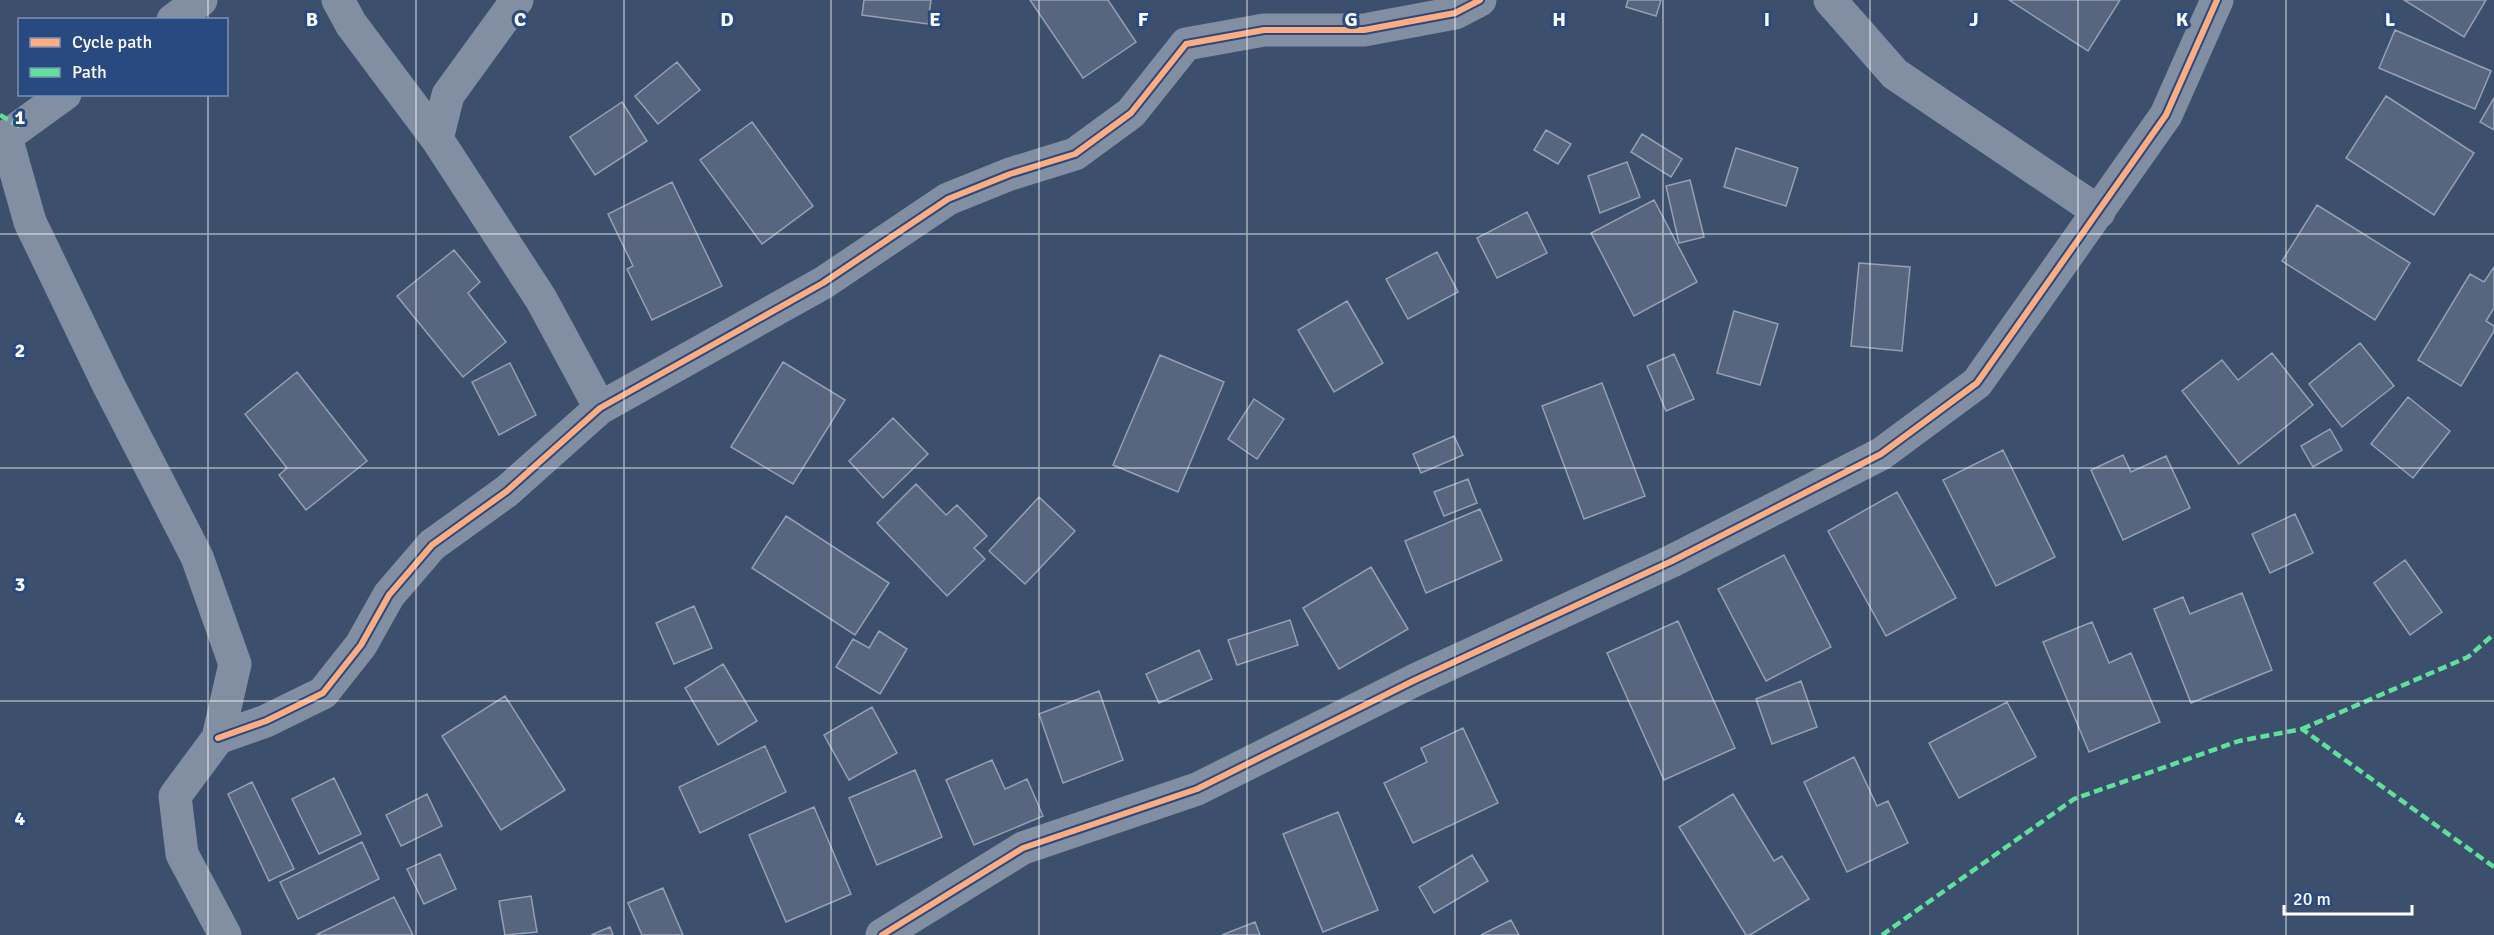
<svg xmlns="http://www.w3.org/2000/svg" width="2494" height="935" viewBox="0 0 2494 935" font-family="Signika,sans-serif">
  <rect width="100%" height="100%" fill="#3c4f6c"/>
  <path fill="#57667e" stroke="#95a0b1" stroke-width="1.5" d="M864 0H931L928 24 862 15Z
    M1030 0H1108L1136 42 1083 78Z
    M1628 0H1661L1656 16 1626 7Z
    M2009 0H2120L2088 51Z
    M2404 0H2486L2464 37Z
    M2395 30 2491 71 2475 109 2379 68Z
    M677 62 700 90 658 124 635 96Z
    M2386 96 2474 153 2434 215 2346 158Z
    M2494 98V130L2480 122Z
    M622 102 647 141 595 175 570 137Z
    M752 122 813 206 762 244 700 160Z
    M1546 130 1571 144 1558 164 1534 150Z
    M1642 134 1682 159 1671 177 1631 152Z
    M1736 148 1798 168 1786 206 1724 187Z
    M1627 162 1640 197 1600 213 1588 176Z
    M1690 180 1704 237 1679 243 1666 186Z
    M672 182 722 286 652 320 627 269 633 266 608 214Z
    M1654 200 1697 282 1634 316 1591 233Z
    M2317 205 2410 263 2375 320 2282 261Z
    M1527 212 1547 253 1497 278 1477 238Z
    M454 250 480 282 468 293 506 342 463 377 397 296Z
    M1437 252 1458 292 1408 319 1386 279Z
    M1859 263 1910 267 1902 351 1851 346Z
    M2494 267V308L2486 321 2494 326V331L2461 386 2418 360 2470 274 2484 282Z
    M1347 301 1383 363 1334 392 1298 330Z
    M1734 311 1778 324 1760 385 1717 373Z
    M2360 343 2394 386 2342 427 2309 384Z
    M2272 353 2313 405 2239 464 2182 391 2222 360 2238 380Z
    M1674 354 1694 399 1666 411 1647 366Z
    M1160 355 1224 382 1178 492 1113 465Z
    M783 362 845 400 793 484 731 447Z
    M510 363 536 415 499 435 472 382Z
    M297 372 367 461 306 510 279 475 287 468 245 414Z
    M1602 383 1645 496 1584 519 1542 406Z
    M2408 397 2450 431 2413 478 2371 444Z
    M1254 399 1284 419 1257 459 1228 439Z
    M893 418 928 454 883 498 849 461Z
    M2330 429 2342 450 2313 467 2301 446Z
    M1454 436 1463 455 1421 473 1413 454Z
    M2003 450 2055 557 1996 586 1943 480Z
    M2123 455 2131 472 2166 456 2190 508 2123 540 2091 470Z
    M1468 479 1477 503 1444 516 1434 492Z
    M916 484 946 515 957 505 987 536 974 548 985 559 947 596 877 523Z
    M1897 492 1956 598 1886 636 1828 531Z
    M1039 497 1075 531 1025 584 989 551Z
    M1480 509 1502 560 1426 593 1405 541Z
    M2295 514 2313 553 2270 573 2252 534Z
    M786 516 889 583 855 635 752 568Z
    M1784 555 1831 647 1766 681 1718 589Z
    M2405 560 2442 612 2410 635 2374 583Z
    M1371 567 1408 629 1339 669 1303 608Z
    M2242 593 2272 670 2191 703 2154 609 2183 597 2190 614Z
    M694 606 712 648 674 664 656 623Z
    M1290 620 1298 645 1237 665 1228 640Z
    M1678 621 1735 748 1664 780 1607 653Z
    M2092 622 2109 663 2131 653 2160 722 2089 752 2043 642Z
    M879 631 907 649 880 694 836 667 853 639 869 648Z
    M1199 650 1212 679 1159 703 1146 674Z
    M723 664 757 721 718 745 685 688Z
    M1801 681 1817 727 1772 744 1756 699Z
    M1099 691 1123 760 1063 783 1039 714Z
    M505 696 565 790 501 830 442 736Z
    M2007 702 2036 757 1959 798 1929 743Z
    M872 707 897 753 849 780 824 735Z
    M1463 728 1498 803 1413 843 1384 783 1427 762 1421 748Z
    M765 746 786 792 700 833 679 787Z
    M1854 757 1877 806 1888 801 1908 843 1847 872 1804 782Z
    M992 760 1005 789 1027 779 1043 816 974 845 946 780Z
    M915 770 942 837 877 865 849 798Z
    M334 778 361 834 319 854 292 799Z
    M252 782 294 869 269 881 228 794Z
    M427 794 442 826 401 846 386 815Z
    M1733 794 1774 861 1782 856 1809 899 1750 935H1746L1679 827Z
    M814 807 851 894 786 922 749 835Z
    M1338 812 1378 910 1323 932 1283 834Z
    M362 842 379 879 298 919 280 882Z
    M440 854 456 889 424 904 407 869Z
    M1472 855 1488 881 1434 913 1419 887Z
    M663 888 683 935H642L628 903Z
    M531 896 537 932 505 935 499 901Z
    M394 897 413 935H316Z
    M1511 920 1519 935H1481Z
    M1255 922 1260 935H1222Z
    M610 927 613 935H591Z"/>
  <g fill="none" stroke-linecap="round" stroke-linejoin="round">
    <path stroke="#828fa2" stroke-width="33" d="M338 0 351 24 437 139
      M517 0 448 95 437 139 541 299 600 408
      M1830 0 1895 74 2099 212
      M173 20 201 0
      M6 137 30 222 109 386 197 557 235 664 218 738 175 796 182 854 225 935
      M0 141 65 94
      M218 738 266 721 323 693 361 645 389 595 432 545 507 491 600 408 823 283 948 199 1010 174 1075 154 1131 113 1186 44 1264 30H1364L1455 13 1480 0
      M882 935 1023 848 1197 789 1415 680 1672 561 1881 454 1977 383 2166 115 2217 0"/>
    <path stroke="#60e19b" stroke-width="4.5" stroke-dasharray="9 4.5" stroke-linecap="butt" d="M0 115 20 127
      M2302 729 2468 657 2494 634
      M1882 935 2074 799 2239 741 2302 729 2494 867"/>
    <g stroke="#284a80" stroke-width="10">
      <path id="cycleway" d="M218 738 266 721 323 693 361 645 389 595 432 545 507 491 600 408 823 283 948 199 1010 174 1075 154 1131 113 1186 44 1264 30H1364L1455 13 1480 0
        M882 935 1023 848 1197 789 1415 680 1672 561 1881 454 1977 383 2166 115 2217 0"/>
    </g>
    <use href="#cycleway" stroke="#ffac80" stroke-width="6"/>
  </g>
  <path fill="none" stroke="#fff" stroke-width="1.5" stroke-opacity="0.55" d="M208 0V20M416 0V935M624 0V935M831 0V935M1039 0V935M1247 0V935M1455 0V935M1663 0V935M1870 0V935M2078 0V935M2286 0V935M208 94V935M0 234H2494M0 468H2494M0 701H2494"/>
  <g font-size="20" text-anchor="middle" font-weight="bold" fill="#fff" stroke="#284a80" stroke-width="6" stroke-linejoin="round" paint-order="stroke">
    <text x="312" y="26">B</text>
    <text x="520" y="26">C</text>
    <text x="727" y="26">D</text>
    <text x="935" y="26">E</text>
    <text x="1143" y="26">F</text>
    <text x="1351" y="26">G</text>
    <text x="1559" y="26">H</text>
    <text x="1767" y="26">I</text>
    <text x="1974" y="26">J</text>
    <text x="2182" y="26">K</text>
    <text x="2390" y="26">L</text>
    <text x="20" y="124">1</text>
    <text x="20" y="357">2</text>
    <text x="20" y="591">3</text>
    <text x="20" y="825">4</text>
  </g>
  <rect x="18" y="18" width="210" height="78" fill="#284a80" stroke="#7e92b3" stroke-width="1.5"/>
  <rect x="30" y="38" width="30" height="9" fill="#ffac80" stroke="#7e92b3" stroke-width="1.5"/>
  <text x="72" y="48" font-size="18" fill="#ffffff">Cycle path</text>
  <rect x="30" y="68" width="30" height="9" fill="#60e19b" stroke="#7e92b3" stroke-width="1.5"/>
  <text x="72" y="78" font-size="18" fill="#ffffff">Path</text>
  <path d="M2284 905v9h128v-9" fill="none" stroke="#ffffff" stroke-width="3"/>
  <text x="2293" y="905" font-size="18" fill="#ffffff" stroke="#284a80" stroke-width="4.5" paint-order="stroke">20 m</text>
</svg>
